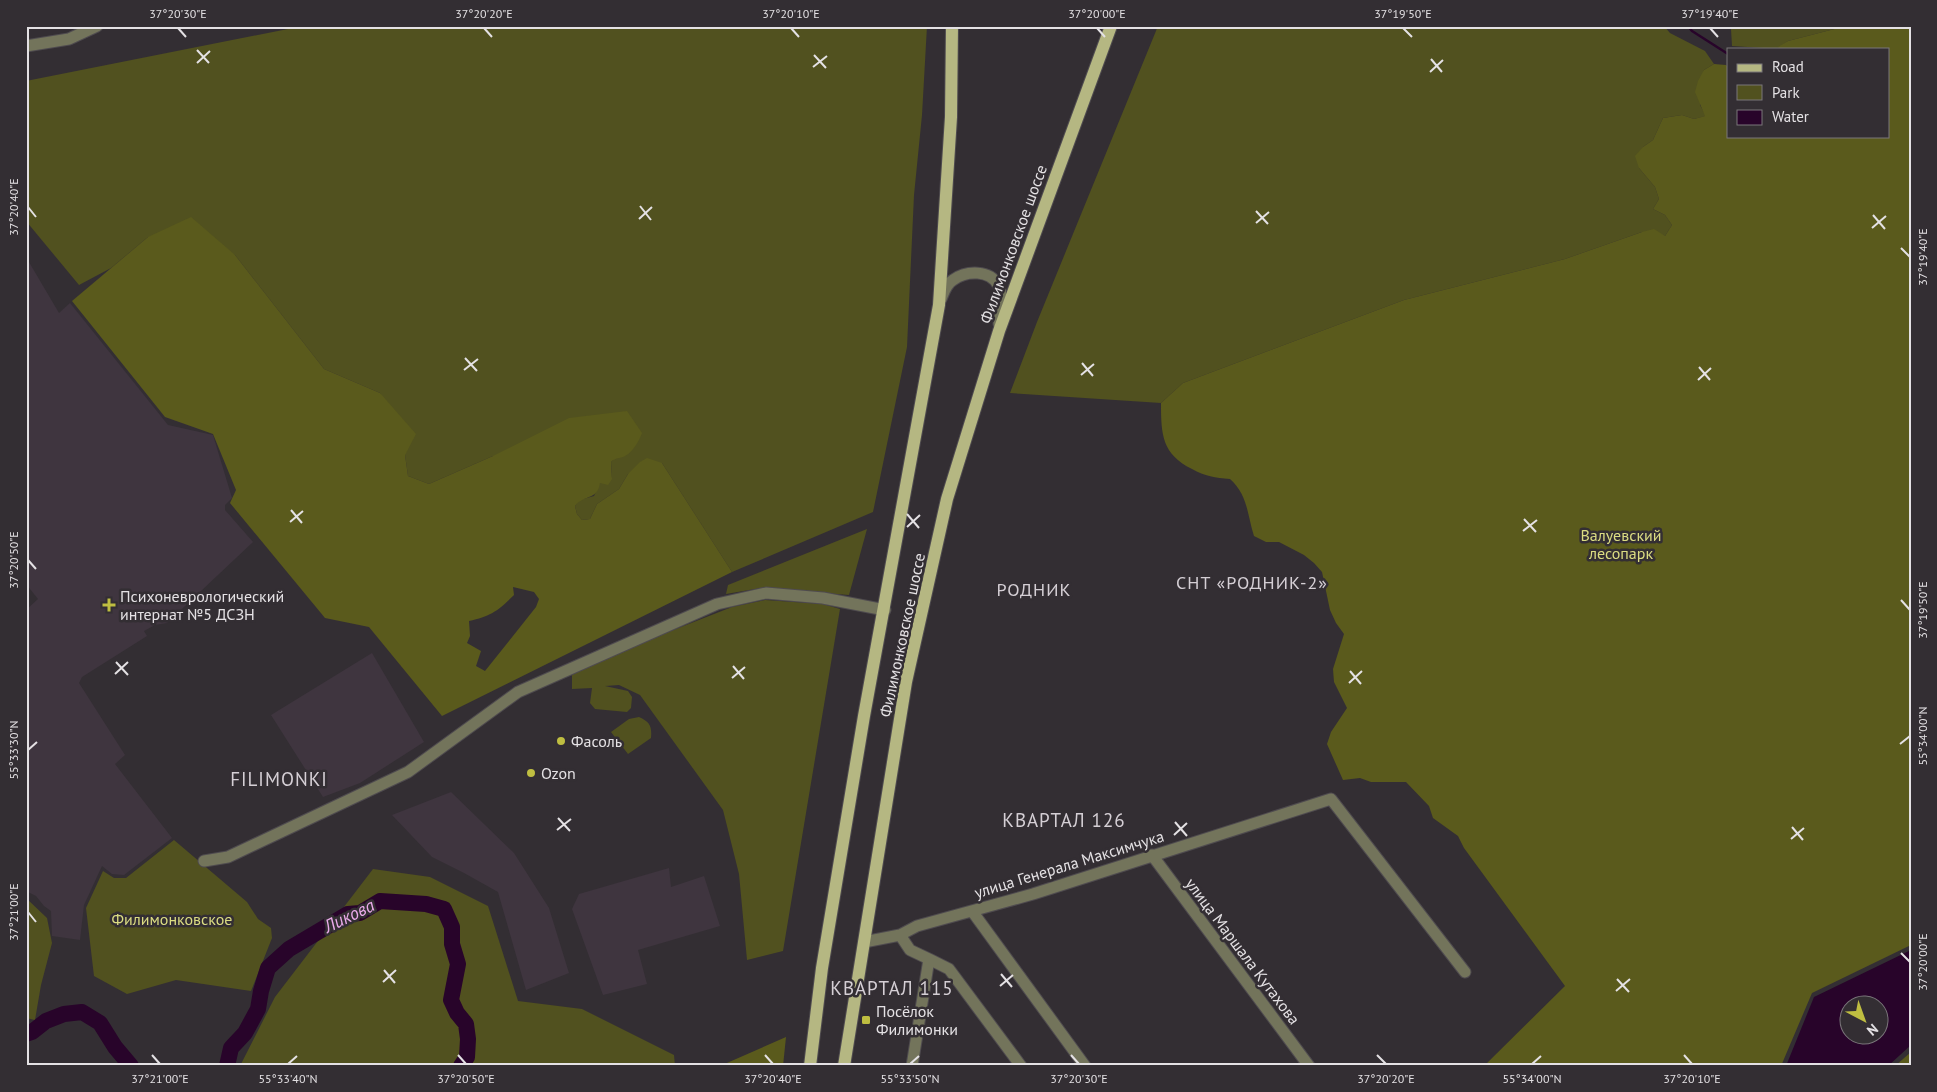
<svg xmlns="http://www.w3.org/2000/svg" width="1937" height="1092" viewBox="0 0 1937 1092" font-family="'PT Sans',sans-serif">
  <rect width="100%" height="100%" fill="#332e33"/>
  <path fill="#3f353f" d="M26 257 59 313 70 303 168 425 213 435 232 498 225 505V510L253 542 167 623 155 625 144 631 147 636 82 677 79 683 125 755 115 764 172 838 124 875 112 874 102 866 84 905 80 940 52 936 51 911 44 906 36 896 26 891V610L38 599 26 584Z
    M372 653 424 742 360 783 323 797 271 715Z
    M451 792 514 853 549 908 569 973 526 990 498 892 464 873 432 857 392 815Z
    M669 868 671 887 704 876 720 926 638 950 647 984 603 995 572 909 579 894Z"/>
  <path fill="#51511f" d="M303 26H927L922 115 914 195 907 347 873 512 732 572 662 463 628 474 619 489 597 504 590 519 582 520 577 514 575 506 579 500 594 496 600 482 612 478 611 462 616 457H624L493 456 429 484 408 476 405 455 380 393 324 369 235 255 148 237 111 268 79 285 26 221V81Z
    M1158 26H1664L1670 33 1705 51 1714 64 1704 70 1700 105 1706 116 1694 119 1682 115 1663 118 1653 140 1643 147 1639 168 1655 187 1659 199 1653 209 1665 215 1672 225 1665 236 1642 232 1565 259 1404 300 1183 383 1161 403 1010 393 1037 322Z
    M1726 26H1846L1788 41 1778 48 1779 49 1732 46 1731 29Z
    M867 529 849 595 761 588 726 594 728 585Z
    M765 600 823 604 840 609 783 951 747 960 739 874 723 810 640 695 619 685 605 686 628 691 632 697 631 708 627 712 595 709 590 703 592 688 572 689V675L602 658 732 607Z
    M639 717C650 722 652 726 651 738L628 754 611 732 629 719Z
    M174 840 247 902 258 919 271 928 272 938 251 991 176 980 127 994 94 976 86 908 103 871 114 878H126Z
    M373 869 430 877 488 906 518 1001 582 1009 674 1055 675 1066H240L275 997Z
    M26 898 47 918 52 943 41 985 35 1020 26 1018Z"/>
  <path fill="#5a5a1c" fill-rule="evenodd" d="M1846 26H1911V945L1812 993 1781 1066H1484L1565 986 1464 848 1458 836 1433 818 1429 806 1406 782H1371L1360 778 1343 780 1327 744 1331 732 1347 708 1334 682 1333 669 1344 634 1336 623 1330 610 1322 572 1314 563 1304 555 1279 542H1266L1254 536C1247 514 1248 495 1230 479 1215 478 1205 476 1192 469 1162 454 1161 435 1161 403L1183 383 1404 300 1565 259 1642 232 1654 229 1665 236 1672 225 1665 215 1653 209 1659 199 1655 187 1639 168 1635 156 1643 147 1653 140 1663 118 1682 115 1694 119 1705 116 1695 92 1698 81 1704 70 1714 64 1726 65 1728 67V136H1888V49H1779L1778 47 1788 41Z
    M191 217 235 255 324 369 380 393 416 434 405 455 408 476 429 484 493 456 569 418 627 411 642 433C639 441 633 452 625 456 619 459 616 457 611 462L612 479 608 485 600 483C597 501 584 494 575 506L577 514 582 520 590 519 597 504 619 489 628 474 640 462 647 458 662 463 732 572 442 716 369 627 325 618 230 503 236 490 213 434 165 417 72 301 148 237ZM513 587 534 592 539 599 536 607 485 671 476 666 481 651 467 643 470 636 469 621C491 616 498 611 514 595Z
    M786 1037 783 1066H720Z
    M1911 1052V1066H1895Z"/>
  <path fill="#28042a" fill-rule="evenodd" d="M1911 950V1045L1888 1066H1786L1814 997ZM1850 1004H1880V1034H1850Z"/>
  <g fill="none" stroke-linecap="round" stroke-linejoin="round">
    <path stroke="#28042a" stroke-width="2.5" d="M1688 26 1692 31 1728 54"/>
    <path stroke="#28042a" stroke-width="16" d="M26 1034 32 1032 46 1021 64 1014 82 1012 100 1023 115 1047 131 1066
      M227 1066 231 1048 245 1033 258 1009 261 991 268 968 289 949 348 914 360 913 380 901 426 904 444 909 452 927V944L458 964 451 1000 457 1013 466 1024 468 1039 467 1057 461 1066"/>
    <g stroke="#4f4b4f" stroke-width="13">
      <path id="minor" d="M26 46 69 39 97 26
        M941 299C944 292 946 284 953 280 967 270 990 270 998 285 1004 296 1000 312 999 324
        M1152 855 1309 1066
        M204 861 228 857 408 772 518 692 717 604 766 593 823 598 885 610
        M972 911 1085 1066
        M900 935 910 950 929 959 912 1066
        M864 942 900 935 917 926 1033 894 1331 799 1465 972
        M929 959 949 969 1021 1066"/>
    </g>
    <g stroke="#4f4b4f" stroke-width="14">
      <path id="major" d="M810 1066 822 968 864 716 939 305 951 117 952 26
        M844 1066 906 682 947 499 999 331 1111 26"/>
    </g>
    <use href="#minor" stroke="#73745b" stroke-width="11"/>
    <use href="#major" stroke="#b5b782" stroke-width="12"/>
  </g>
  <path fill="none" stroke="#e4e1e4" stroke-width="2" d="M178 28 186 37M484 28 492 37M791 28 799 37M1097 28 1105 37M1403 28 1412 37M1710 28 1718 37M197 50 209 63M814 55 826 68M1431 59 1442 72M197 63 210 51M813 67 827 56M1430 72 1443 60M640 206 651 220M28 207 36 217M1256 211 1268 224M1873 215 1885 229M639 219 652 207M1256 223 1269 212M1872 228 1886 216M1901 248 1910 257M465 358 477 371M1082 363 1093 376M1699 367 1710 380M464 370 478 359M1081 375 1094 364M1698 380 1711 368M291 510 302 523M907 514 919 528M1524 519 1536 532M290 522 303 511M907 527 920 515M1523 531 1537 520M28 560 36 569M1901 600 1910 610M116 662 128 675M733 666 744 679M1350 671 1361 684M115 674 128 662M732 678 745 667M1349 683 1362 671M1900 744 1910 736M28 750 37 742M558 818 570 831M1175 822 1187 836M1792 827 1803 840M557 830 571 819M1174 835 1187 823M1791 839 1804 828M28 912 36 922M1901 953 1910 962M384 970 395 983M1001 974 1012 987M1617 979 1629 992M383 982 396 970M1000 986 1013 975M1616 991 1630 979M152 1055 160 1064M458 1055 466 1064M765 1055 773 1064M1071 1055 1079 1064M1377 1055 1386 1064M1684 1055 1692 1064M288 1064 297 1056M910 1064 919 1056M1532 1064 1541 1056"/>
  <g fill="#bfbe41" stroke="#332e33" stroke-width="2">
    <path d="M106.5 597.5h5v5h5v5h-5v5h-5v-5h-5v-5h5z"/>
    <circle cx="561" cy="741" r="5"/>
    <circle cx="531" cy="773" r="5"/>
    <rect x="861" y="1015" width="10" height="10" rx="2.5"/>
  </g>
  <g text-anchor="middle" stroke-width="5" stroke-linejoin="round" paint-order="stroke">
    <g font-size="16" fill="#e4e1e4" stroke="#332e33">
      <text transform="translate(1013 244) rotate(-70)" y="6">Филимонковское шоссе</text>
      <text transform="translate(902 635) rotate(-78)" y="6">Филимонковское шоссе</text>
      <text transform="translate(1069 864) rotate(-17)" y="6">улица Генерала Максимчука</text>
      <text transform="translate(1243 951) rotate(53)" y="6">улица Маршала Кутахова</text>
    </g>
    <g font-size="16" fill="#dbdc82" stroke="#332e33">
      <text x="1621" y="541">Валуевский<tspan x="1621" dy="18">лесопарк</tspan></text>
      <text x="172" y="925">Филимонковское</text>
    </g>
    <g font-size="16" fill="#e4e1e4" stroke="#332e33" text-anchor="start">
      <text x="120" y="602">Психоневрологический<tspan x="120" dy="18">интернат №5 ДСЗН</tspan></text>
      <text x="571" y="747">Фасоль</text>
      <text x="541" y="779">Ozon</text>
      <text x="876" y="1017">Посёлок<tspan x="876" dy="18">Филимонки</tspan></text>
    </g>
    <g font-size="18" letter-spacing="1" fill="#d5cfd5" stroke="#332e33">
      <text x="1252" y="589">СНТ «РОДНИК-2»</text>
      <text x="1034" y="596">РОДНИК</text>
    </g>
    <g font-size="18" font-style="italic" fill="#ebabeb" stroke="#332e33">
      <text transform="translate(349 916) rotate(-26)" y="6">Ликова</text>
    </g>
    <g font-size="19" letter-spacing="1" fill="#d5cfd5" stroke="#332e33">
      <text x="279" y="786">FILIMONKI</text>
      <text x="1064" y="827">КВАРТАЛ 126</text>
      <text x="892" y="995">КВАРТАЛ 115</text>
    </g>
  </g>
  <rect width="1937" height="1092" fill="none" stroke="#332e33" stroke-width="55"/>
  <rect x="1727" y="48" width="162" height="90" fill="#332e33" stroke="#7a767a"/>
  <rect x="1737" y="64" width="25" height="8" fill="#b5b782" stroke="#7a767a"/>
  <text x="1772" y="72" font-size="15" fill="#e4e1e4">Road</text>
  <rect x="1737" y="85" width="25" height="15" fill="#51511f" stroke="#7a767a"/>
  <text x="1772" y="98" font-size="15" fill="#e4e1e4">Park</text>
  <rect x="1737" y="110" width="25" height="15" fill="#28042a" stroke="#7a767a"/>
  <text x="1772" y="122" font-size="15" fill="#e4e1e4">Water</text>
  <g transform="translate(1864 1020) rotate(139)"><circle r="24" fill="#332e33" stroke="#7a767a"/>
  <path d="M0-4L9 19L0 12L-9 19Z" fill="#bfbe41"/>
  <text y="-8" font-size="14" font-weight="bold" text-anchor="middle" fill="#e4e1e4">N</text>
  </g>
  <rect x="28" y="28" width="1882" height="1036" fill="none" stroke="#e4e1e4" stroke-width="2"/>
  <g font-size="12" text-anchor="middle" fill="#e4e1e4">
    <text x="178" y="18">37°20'30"E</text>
    <text x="484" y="18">37°20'20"E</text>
    <text x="791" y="18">37°20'10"E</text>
    <text x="1097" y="18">37°20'00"E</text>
    <text x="1403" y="18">37°19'50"E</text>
    <text x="1710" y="18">37°19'40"E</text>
    <text transform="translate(14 207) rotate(-90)" y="4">37°20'40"E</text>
    <text transform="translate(1923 257) rotate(-90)" y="4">37°19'40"E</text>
    <text transform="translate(14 560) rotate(-90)" y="4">37°20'50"E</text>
    <text transform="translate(1923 610) rotate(-90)" y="4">37°19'50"E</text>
    <text transform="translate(1923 736) rotate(-90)" y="4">55°34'00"N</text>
    <text transform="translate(14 750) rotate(-90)" y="4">55°33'30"N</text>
    <text transform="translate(14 912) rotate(-90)" y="4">37°21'00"E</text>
    <text transform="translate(1923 962) rotate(-90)" y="4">37°20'00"E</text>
    <text x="160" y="1083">37°21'00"E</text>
    <text x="288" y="1083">55°33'40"N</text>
    <text x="466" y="1083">37°20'50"E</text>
    <text x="773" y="1083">37°20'40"E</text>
    <text x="910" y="1083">55°33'50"N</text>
    <text x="1079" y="1083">37°20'30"E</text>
    <text x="1386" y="1083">37°20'20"E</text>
    <text x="1532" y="1083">55°34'00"N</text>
    <text x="1692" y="1083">37°20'10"E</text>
  </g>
</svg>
